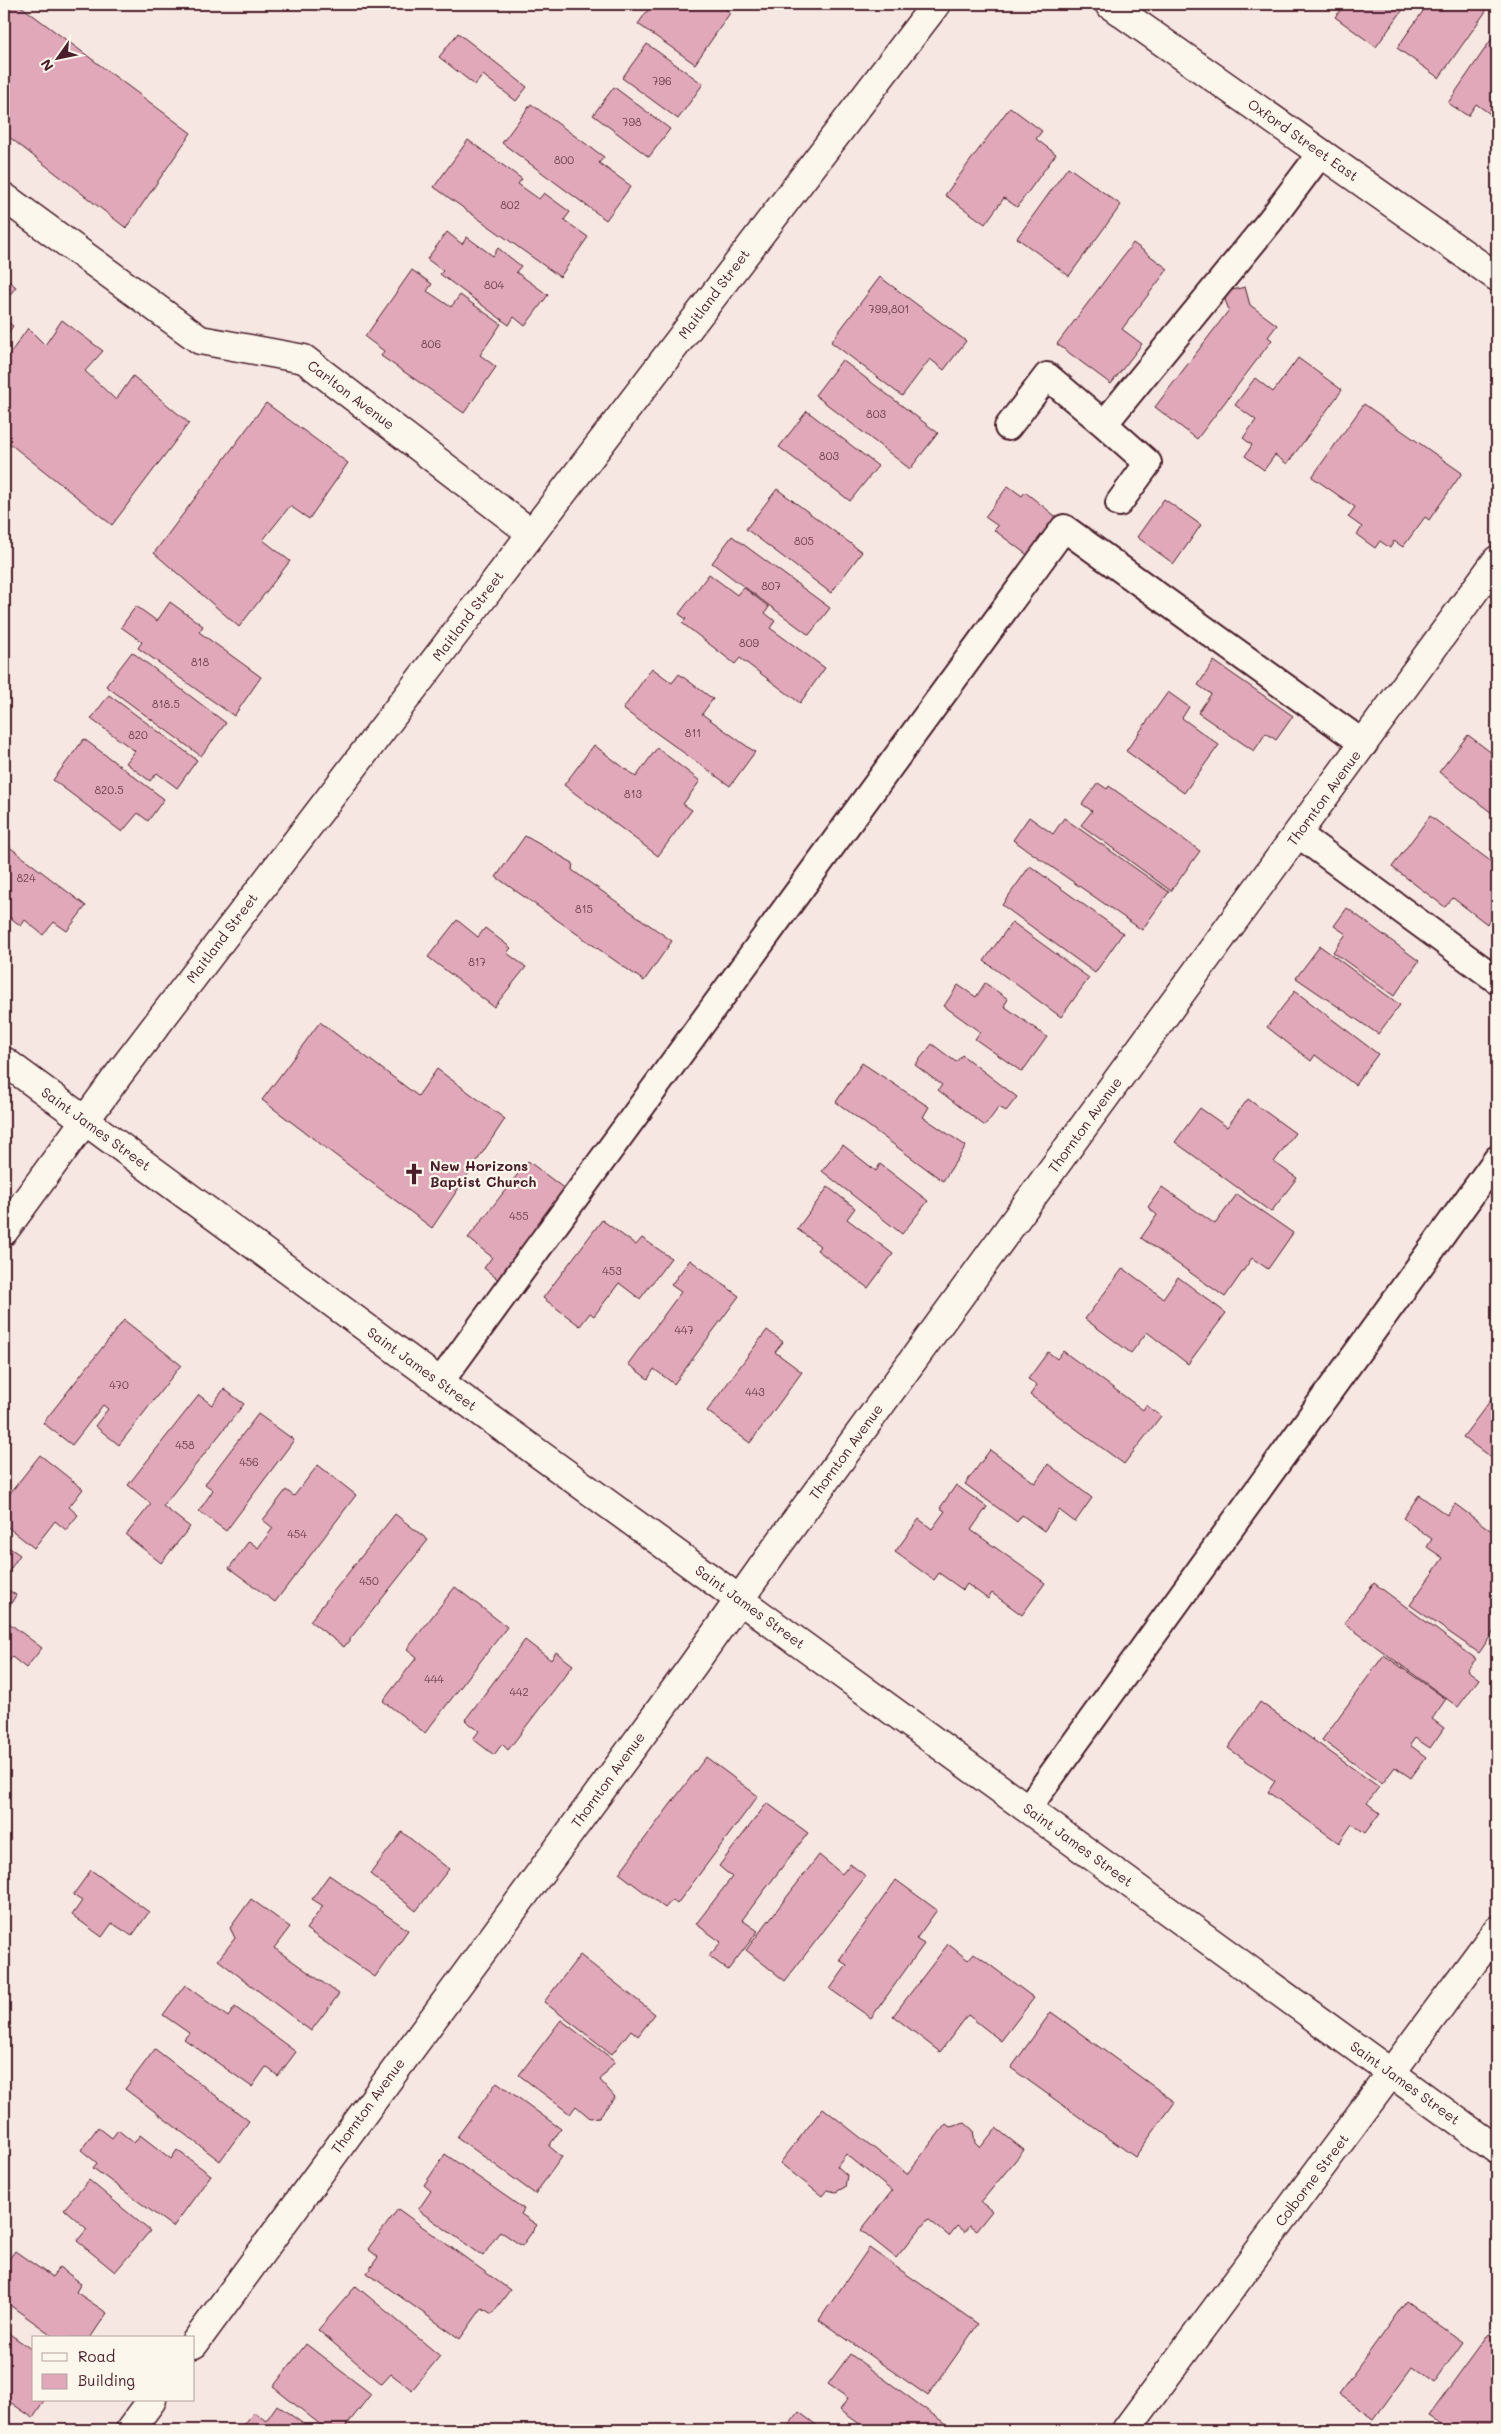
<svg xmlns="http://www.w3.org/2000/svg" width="1501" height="2434" viewBox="0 0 1501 2434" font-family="Mali,sans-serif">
  <rect width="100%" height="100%" fill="#f6e7e2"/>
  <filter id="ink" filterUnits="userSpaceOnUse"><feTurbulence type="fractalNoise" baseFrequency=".02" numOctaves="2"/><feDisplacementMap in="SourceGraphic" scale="10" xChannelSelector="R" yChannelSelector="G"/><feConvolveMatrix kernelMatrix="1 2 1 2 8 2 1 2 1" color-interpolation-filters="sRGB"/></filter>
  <g filter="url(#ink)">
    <path fill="#e0a8b9" stroke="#4a1f2b" d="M4 4H18L191 133 126 228 4 133Z
      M652 4H727L724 8 730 13 695 64 638 24Z
      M1345 4H1407L1376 47 1335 17Z
      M1428 4H1491L1439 78 1397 48Z
      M1497 31V116L1496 118 1476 104 1468 116 1448 103Z
      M458 33 527 87 516 101 483 75 475 85 439 57Z
      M647 44 703 84 678 119 622 78Z
      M614 87 670 129 649 157 593 115Z
      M531 104 604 157 599 163 631 186 606 220 502 143Z
      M1010 107 1042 131 1036 139 1056 154 1017 207 1004 198 985 224 945 195Z
      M468 140 522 179 518 184 539 199 544 193 570 212 564 220 588 237 560 277 434 187Z
      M1068 167 1121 205 1069 276 1017 238Z
      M447 232 462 244 467 237 493 256 498 248 521 266 516 272 548 295 525 326 514 317 509 325 440 274 443 271 427 259Z
      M1133 243 1168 269 1122 329 1142 344 1111 384 1057 344Z
      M412 270 432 284 427 291 451 307 460 295 501 324 480 355 496 367 464 413 381 356 384 351 365 337Z
      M4 277 16 287 4 302Z
      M880 277 966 341 944 370 930 359 902 396 831 342Z
      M1245 287 1250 305 1277 325 1268 337 1272 340 1197 439 1155 407 1229 310 1225 300 1228 291Z
      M4 318 13 326 4 339Z
      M62 320 103 351 85 371 116 400 133 376 189 423 112 525 4 439V362L28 328 45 345Z
      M1298 358 1342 390 1287 464 1275 455 1264 470 1245 456 1252 445 1243 438 1256 420 1235 405 1255 378 1273 392Z
      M842 360 938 433 910 469 815 395Z
      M266 403 348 463 309 519 290 506 263 540 290 561 239 627 154 553Z
      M1364 404 1462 473 1429 520 1425 517 1403 547 1394 541 1390 548 1380 541 1375 548 1357 535 1362 527 1348 517 1355 507 1312 477Z
      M807 411 878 466 850 501 779 447Z
      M1008 486 1022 496 1025 492 1059 519 1030 557 994 530 998 526 985 517Z
      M777 489 862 552 831 593 746 529Z
      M1164 499 1201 525 1174 564 1137 537Z
      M732 536 830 608 809 635 712 563Z
      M709 574 737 595 743 587 769 607 765 613 775 621 770 628 825 668 800 703 740 658 735 664 682 623 686 619 679 614Z
      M170 602 203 626 199 632 261 677 234 716 138 648 142 642 121 627 136 606 157 621Z
      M132 652 226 723 201 756 106 686Z
      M1214 661 1293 716 1276 740 1266 733 1254 751 1198 713 1211 694 1198 685Z
      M652 668 672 683 679 674 713 699 702 714 755 752 730 786 623 709Z
      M1168 692 1189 707 1182 718 1219 745 1184 793 1126 751Z
      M109 695 197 760 177 788 157 773 150 781 126 763 135 751 91 719Z
      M1468 735 1497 757V817L1439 772Z
      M84 739 164 799 148 821 138 813 122 832 53 780Z
      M594 745 636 777 657 748 700 781 683 804 692 810 658 856 564 785Z
      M1098 783 1107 789 1109 786 1200 851 1171 891 1081 825 1092 811 1082 804Z
      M1430 816 1497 866V911L1487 924 1453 898 1445 907 1392 867Z
      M1029 817 1053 834 1064 818 1169 892 1142 930 1013 840Z
      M525 836 573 863 572 870 672 941 644 981 496 877Z
      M7 845 86 906 67 931 54 922 43 935 25 920 21 926 4 913V849Z
      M1030 866 1123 933 1095 973 1002 905Z
      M1347 908 1419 961 1394 996 1333 952 1346 934 1334 926Z
      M457 920 478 937 485 928 511 948 507 953 526 967 494 1007 428 957Z
      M1012 922 1089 978 1061 1017 984 961Z
      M1320 946 1400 1005 1378 1034 1296 978Z
      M985 983 1008 999 1004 1006 1047 1037 1022 1072 975 1039 980 1032 944 1006 958 985 976 997Z
      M1295 991 1378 1054 1355 1085 1315 1055 1311 1061 1267 1027Z
      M320 1022 418 1096 437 1069 505 1119 432 1228 262 1100Z
      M932 1044 956 1062 962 1055 1017 1097 1006 1111 999 1107 985 1126 938 1090 942 1085 915 1065Z
      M862 1063 929 1107 923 1117 966 1146 943 1181 836 1102Z
      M1248 1099 1295 1133 1274 1162 1297 1178 1271 1212 1175 1142 1200 1108 1227 1127Z
      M843 1145 876 1171 880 1164 928 1201 902 1234 822 1171Z
      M528 1161 570 1193 501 1282 484 1268 492 1257 468 1238Z
      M828 1187 855 1208 847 1219 893 1254 868 1288 817 1250 820 1246 797 1229Z
      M1162 1187 1215 1224 1237 1194 1293 1233 1268 1269 1252 1258 1225 1297 1141 1238 1157 1215 1148 1207Z
      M602 1220 636 1245 642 1238 671 1258 640 1299 619 1283 594 1316 590 1313 580 1326 543 1298Z
      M690 1260 739 1296 674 1384 654 1369 648 1379 628 1364 681 1292 671 1285Z
      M1123 1268 1163 1298 1178 1277 1226 1313 1188 1364 1147 1332 1131 1353 1085 1319Z
      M124 1320 181 1365 119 1445 95 1426 108 1409 103 1405 72 1445 43 1423Z
      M767 1330 783 1342 775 1352 802 1372 750 1443 707 1411Z
      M1063 1351 1143 1410 1146 1405 1161 1416 1124 1464 1030 1395 1037 1385 1028 1379 1048 1352 1057 1359Z
      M224 1389 244 1404 163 1506 190 1527 161 1563 126 1535 151 1504 128 1485 199 1395 212 1405Z
      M1493 1397 1497 1401V1462L1463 1437Z
      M258 1414 294 1440 226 1531 199 1511 213 1490 205 1484Z
      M990 1450 1035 1483 1048 1464 1092 1498 1075 1522 1059 1510 1044 1531 1022 1515 1017 1522 965 1484Z
      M40 1455 83 1489 69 1507 78 1515 66 1530 55 1521 34 1548 4 1524V1501Z
      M318 1465 356 1495 275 1602 229 1568 249 1541 258 1548 273 1528 263 1520 286 1490 294 1496Z
      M956 1485 987 1507 971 1530 1045 1583 1022 1615 992 1593 988 1599 967 1584 963 1590 939 1573 934 1580 895 1552 919 1519 932 1529 945 1511 940 1508Z
      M1419 1495 1447 1515 1455 1504 1497 1535V1627L1479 1653 1410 1605 1443 1558 1427 1547 1432 1539 1403 1518Z
      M395 1514 428 1540 344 1647 310 1621Z
      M4 1544 20 1555 4 1578Z
      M1374 1583 1476 1659 1467 1670 1479 1679 1458 1707 1344 1623Z
      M4 1587 16 1595 9 1607 4 1603Z
      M455 1587 507 1627 425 1733 383 1701 417 1657 407 1649Z
      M9 1623 42 1648 26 1668 12 1657 4 1668V1630Z
      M525 1640 551 1660 556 1652 573 1665 508 1750 502 1744 494 1755 473 1739 479 1731 465 1720Z
      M1384 1655 1446 1699 1432 1719 1444 1728 1430 1748 1415 1738 1410 1745 1426 1757 1411 1778 1395 1767 1382 1784 1322 1740Z
      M1260 1702 1379 1787 1367 1803 1380 1813 1365 1833 1352 1824 1339 1843 1268 1792 1275 1781 1228 1748Z
      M706 1757 758 1796 677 1904 672 1900 665 1908 619 1873Z
      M767 1803 808 1833 742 1920 758 1931 728 1970 709 1956 721 1942 696 1924 732 1877 719 1866Z
      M402 1832 449 1869 416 1911 370 1874Z
      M819 1855 842 1874 850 1864 866 1876 785 1981 746 1950Z
      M91 1870 149 1912 132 1936 112 1923 102 1937 72 1915 82 1901 73 1895Z
      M329 1875 408 1930 375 1977 306 1929 323 1906 312 1899Z
      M896 1880 937 1910 916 1939 924 1944 871 2018 830 1989 847 1965 839 1960Z
      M251 1899 290 1927 274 1948 339 1994 311 2031 218 1960 235 1938 230 1928Z
      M948 1944 968 1960 974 1953 1034 1998 1001 2041 968 2015 940 2052 893 2016Z
      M580 1955 655 2014 638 2036 631 2030 612 2054 544 2002Z
      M185 1985 228 2017 235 2007 296 2052 278 2076 266 2067 252 2087 184 2039 189 2033 163 2015Z
      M1051 2012 1175 2102 1135 2157 1011 2068Z
      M561 2020 615 2061 600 2080 615 2097 599 2117 590 2118 576 2106 570 2114 519 2075Z
      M155 2049 249 2121 220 2161 125 2089Z
      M497 2082 561 2129 549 2146 562 2157 535 2194 457 2137Z
      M823 2108 907 2174 946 2124 950 2127 965 2123 973 2130 975 2143 980 2148 996 2128 1024 2150 981 2202 992 2211 976 2231 969 2226 964 2232 957 2226 949 2236 928 2219 896 2258 861 2230 892 2191 846 2154 837 2166 847 2175 845 2187 836 2192 827 2190 822 2196 780 2163Z
      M98 2127 112 2138 118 2130 134 2143 140 2135 171 2159 177 2150 211 2175 173 2227 93 2168 97 2163 81 2150Z
      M445 2154 524 2209 521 2214 537 2225 522 2246 500 2231 483 2256 418 2210 431 2191 424 2185Z
      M89 2180 150 2231 115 2272 77 2241 87 2229 64 2209Z
      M398 2209 510 2290 492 2314 482 2308 460 2339 367 2273 378 2257 368 2249Z
      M869 2248 978 2324 928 2396 819 2320Z
      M15 2251 52 2277 59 2267 81 2283 76 2292 107 2313 90 2338H56L4 2301V2291L9 2283 4 2279V2266Z
      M356 2286 440 2356 412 2390 391 2374 382 2384 318 2330Z
      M1406 2301 1463 2342 1434 2383 1412 2367 1374 2419 1339 2394Z
      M4 2330 34 2351V2400H45L33 2418 4 2398Z
      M1489 2334 1497 2339V2430H1450L1429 2416Z
      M306 2344 371 2394 343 2430H327L273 2387Z
      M850 2354 954 2430H868L840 2410 848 2398 828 2384Z
      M277 2405 312 2430H240L254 2412 266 2421Z
      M799 2412 823 2430H785Z
      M4 2422 15 2430H4Z"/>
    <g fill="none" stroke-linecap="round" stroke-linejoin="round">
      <g stroke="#4a1f2b" stroke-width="30">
        <path id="service" d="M1104 424 1148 463 1119 503
          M1008 427 1047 376 1104 424 1270 221 1321 153
          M1298 834 1497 980
          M440 1382 1064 528 1364 744
          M1028 1808 1497 1159"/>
      </g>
      <g stroke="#4a1f2b" stroke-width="31">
        <path id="minor" d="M4 197 200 340 304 359 531 533
          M4 1061 440 1382 1497 2150
          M4 1231 119 1074 936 4
          M194 2344 693 1665 773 1552 1497 560
          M130 2430 152 2400"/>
      </g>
      <g stroke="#4a1f2b" stroke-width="31">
        <path id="tertiary" d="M1126 2430 1497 1930"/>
      </g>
      <g stroke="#4a1f2b" stroke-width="31">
        <path id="secondary" d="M1109 4 1497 277"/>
      </g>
      <use href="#service" stroke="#fbf7ec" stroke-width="26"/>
      <use href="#minor" stroke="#fbf7ec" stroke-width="28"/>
      <use href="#tertiary" stroke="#fbf7ec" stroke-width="28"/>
      <use href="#secondary" stroke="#fbf7ec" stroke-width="28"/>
    </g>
  </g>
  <defs>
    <g id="church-bare" transform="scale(1.725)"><path d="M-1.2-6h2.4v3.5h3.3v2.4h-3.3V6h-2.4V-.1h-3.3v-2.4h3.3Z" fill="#4a1f2b" stroke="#fbf7ec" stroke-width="2.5" paint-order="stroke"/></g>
  </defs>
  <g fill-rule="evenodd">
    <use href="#church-bare" x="414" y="1174"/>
  </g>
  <g text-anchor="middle" stroke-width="4.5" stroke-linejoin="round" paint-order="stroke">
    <g font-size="11" fill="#70414e">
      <text x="662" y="85">796</text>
      <text x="632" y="126">798</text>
      <text x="564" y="164">800</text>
      <text x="510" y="209">802</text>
      <text x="494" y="289">804</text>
      <text x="889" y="313">799,801</text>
      <text x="431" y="348">806</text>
      <text x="876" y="418">803</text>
      <text x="829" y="460">803</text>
      <text x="804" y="545">805</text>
      <text x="771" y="590">807</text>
      <text x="749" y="647">809</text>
      <text x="200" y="666">818</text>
      <text x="166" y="708">818.5</text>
      <text x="693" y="737">811</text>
      <text x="138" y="739">820</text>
      <text x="109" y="794">820.5</text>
      <text x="633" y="798">813</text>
      <text x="26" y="882">824</text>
      <text x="584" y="913">815</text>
      <text x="477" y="966">817</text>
      <text x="519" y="1220">455</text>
      <text x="612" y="1275">453</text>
      <text x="684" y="1334">447</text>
      <text x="119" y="1389">470</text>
      <text x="755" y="1396">443</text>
      <text x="185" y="1449">458</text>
      <text x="249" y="1466">456</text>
      <text x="297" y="1538">454</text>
      <text x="369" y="1585">450</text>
      <text x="434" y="1683">444</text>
      <text x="519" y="1696">442</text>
    </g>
    <g font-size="14" fill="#4a1f2b" stroke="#fbf7ec">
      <text transform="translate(1303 140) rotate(35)" y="5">Oxford Street East</text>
      <text transform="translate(714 294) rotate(-53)" y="5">Maitland Street</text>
      <text transform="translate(351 395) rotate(37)" y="5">Carlton Avenue</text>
      <text transform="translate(468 616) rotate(-53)" y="5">Maitland Street</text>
      <text transform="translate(1324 798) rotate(-54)" y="5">Thornton Avenue</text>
      <text transform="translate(222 938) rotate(-53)" y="5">Maitland Street</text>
      <text transform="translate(1085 1125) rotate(-54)" y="5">Thornton Avenue</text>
      <text transform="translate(96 1129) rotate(36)" y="5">Saint James Street</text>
      <text transform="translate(422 1369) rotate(36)" y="5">Saint James Street</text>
      <text transform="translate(846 1452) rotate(-54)" y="5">Thornton Avenue</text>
      <text transform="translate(750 1607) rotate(36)" y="5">Saint James Street</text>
      <text transform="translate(608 1780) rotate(-54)" y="5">Thornton Avenue</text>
      <text transform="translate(1078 1845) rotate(36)" y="5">Saint James Street</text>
      <text transform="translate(1405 2083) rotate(36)" y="5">Saint James Street</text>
      <text transform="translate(368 2106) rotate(-54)" y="5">Thornton Avenue</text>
      <text transform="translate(1312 2180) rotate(-53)" y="5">Colborne Street</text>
    </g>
    <g font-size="14" font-weight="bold" fill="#4a1f2b" stroke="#fbf7ec" text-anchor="start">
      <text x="430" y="1171">New Horizons<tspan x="430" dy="16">Baptist Church</tspan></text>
    </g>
  </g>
  <rect width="1501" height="2434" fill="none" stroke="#fbf7ec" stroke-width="20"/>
  <rect x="10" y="10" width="1481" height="2414" fill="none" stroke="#4a1f2b" stroke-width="2" filter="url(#ink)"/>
  <rect x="32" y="2336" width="162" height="65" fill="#fbf7ec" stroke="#b4a19f"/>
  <rect x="42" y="2353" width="25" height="8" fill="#fbf7ec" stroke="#b4a19f"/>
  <text x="78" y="2362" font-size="15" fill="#4a1f2b">Road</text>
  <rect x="42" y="2374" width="25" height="15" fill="#e0a8b9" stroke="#b4a19f"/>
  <text x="78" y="2386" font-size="15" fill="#4a1f2b">Building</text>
  <g transform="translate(58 58) rotate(237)" stroke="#fbf7ec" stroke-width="4" paint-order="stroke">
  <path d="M0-4L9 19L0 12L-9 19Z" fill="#4a1f2b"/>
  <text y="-8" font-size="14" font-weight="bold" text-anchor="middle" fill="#4a1f2b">N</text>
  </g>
</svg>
